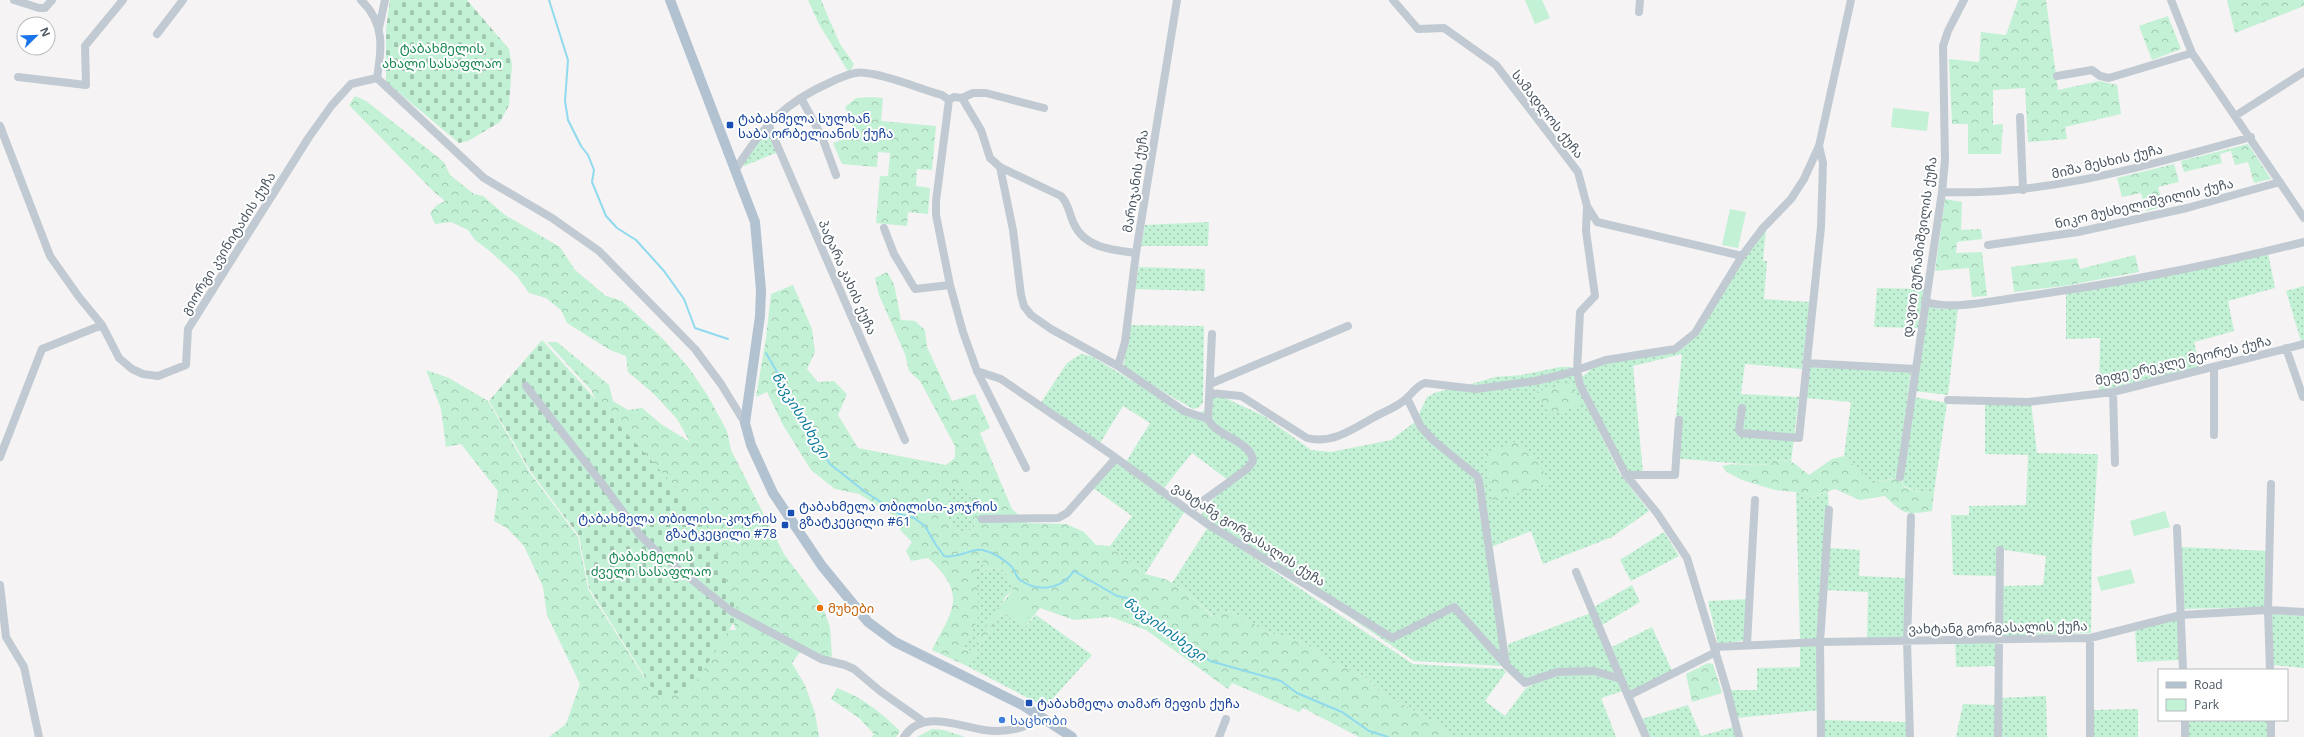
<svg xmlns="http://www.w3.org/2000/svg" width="2304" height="737" viewBox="0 0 2304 737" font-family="'Open Sans','Noto Sans Georgian',sans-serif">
  <defs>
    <pattern id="green-dots" width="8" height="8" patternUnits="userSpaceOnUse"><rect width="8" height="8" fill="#c3f1d5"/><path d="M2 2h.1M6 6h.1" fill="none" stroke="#a0c6b0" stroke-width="1.8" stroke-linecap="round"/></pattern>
    <pattern id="forest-crowns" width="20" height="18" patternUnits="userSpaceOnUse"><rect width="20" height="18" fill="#c3f1d5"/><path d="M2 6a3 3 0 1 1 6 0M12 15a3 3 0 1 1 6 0" fill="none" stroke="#a0c6b0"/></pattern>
    <pattern id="cemetery-stones" width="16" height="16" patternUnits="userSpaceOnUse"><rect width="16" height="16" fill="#c3f1d5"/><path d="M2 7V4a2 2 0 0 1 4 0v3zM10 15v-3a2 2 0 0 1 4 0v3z" fill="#a0c6b0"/></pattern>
  </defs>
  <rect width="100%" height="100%" fill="#f5f3f3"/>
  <path fill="url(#green-dots)" fill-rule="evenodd" d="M767 128 778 152 744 166 742 163Z
    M1209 222 1208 246H1141L1145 225Z
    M1766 229 1763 261H1767L1764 299 1810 302 1802 369 1745 364 1741 394 1799 397 1791 462 1779 459 1773 464 1755 465 1672 458 1682 354 1633 366 1643 473H1628L1581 378 1594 367 1648 354H1665L1694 337 1742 260Z
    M2268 253 2275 288 2228 301 2234 331 2194 342 2200 367 2099 391 2100 338 2066 339V293Z
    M1139 267 1205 269V291L1135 289Z
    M2304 286V340L2301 341 2286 291Z
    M1877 288 1924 289 1918 328 1874 327Z
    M1927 305 1940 309 1958 308 1948 395 1915 391Z
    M1130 325 1204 326 1203 402 1198 408 1193 409 1123 368Z
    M1081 354 1091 356 1186 413 1194 415 1208 409 1210 391 1264 416 1311 450 1331 452 1391 440 1415 422 1474 478 1505 666 1414 661 1201 515 1228 480 1192 453 1164 488 1126 462 1150 423 1123 406 1100 443 1040 404 1067 363Z
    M1809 365 1911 371 1897 477 1874 483 1844 456 1851 402 1805 398Z
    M1560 367H1572L1577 386 1620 474 1649 511 1612 537 1543 564 1531 531 1491 547 1481 480 1423 426 1418 416 1427 397 1437 392 1465 386 1495 377 1521 375ZM1520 441 1528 456 1486 453Z
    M1914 397 1947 403 1934 492 1924 494 1904 486 1902 480Z
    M2031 402 2037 453 2098 454 2092 549 2091 633 2001 636 2002 586 2043 585 2046 556 1999 549 1998 576 1953 575 1951 515H1969V506L2026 505 2028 455 1985 454V404Z
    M1116 462 1185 511 1145 574 1110 546 1132 516 1093 488Z
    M951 487H969L975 514 974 529 961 532 952 525 943 507Z
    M1796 492 1807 499 1828 492 1829 509 1818 640H1800Z
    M1208 527 1413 664 1503 669 1506 672 1485 701 1505 716 1526 688 1557 674 1593 673 1620 680 1623 691 1601 698 1616 737H1453L1435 722 1380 692 1364 676 1336 664 1302 641 1270 633 1231 611 1213 616 1184 590 1172 583Z
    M1664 532 1679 556 1631 581 1620 560Z
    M2182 547 2268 551 2266 607 2183 609Z
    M1829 548 1860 550 1859 576 1907 578 1905 639H1867L1868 592 1825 590Z
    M975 559 983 560V571L994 568 1004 570 1013 590 1006 596 972 651 961 648 972 633 976 582Z
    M1632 585 1640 602 1602 625 1594 607Z
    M1748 599 1746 640 1718 644 1708 601Z
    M1002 613 1025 627 1036 615 1092 655 1045 707 967 666Z
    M1591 613 1618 676 1595 669 1526 681 1509 665 1508 644Z
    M2271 614 2304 616V668L2273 665Z
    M2179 618V660L2137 662 2135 630Z
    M1652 627 1673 673 1629 693 1612 647Z
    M1999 639 1998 666 1956 667 1955 640Z
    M1800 642H1820L1821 710 1735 718 1727 690H1757V668L1800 667Z
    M2046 696 2047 737H2001V698Z
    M1963 704 1998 705V737H1956Z
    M1688 705 1701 736 1733 727 1735 737H1650L1642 719Z
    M2138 709V737H2094L2093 710Z
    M1821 720 1910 722V737H1821Z
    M2187 720H2269L2270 737H2187Z"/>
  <path fill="url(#forest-crowns)" fill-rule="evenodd" d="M808 0H821L840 44 854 64 849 73 819 24Z
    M2018 0H2046L2058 90 2099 81 2117 85 2121 114 2065 127 2067 139 2028 142 2025 88 1993 90V125L2003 124 2001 154H1968V124H1952L1949 59 1979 62 1981 32 2006 35Z
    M2227 0H2304V6L2235 33Z
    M2168 16 2181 49 2152 60 2139 26Z
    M355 96 366 101 444 162 450 175 474 194 483 196 505 215 560 247 575 270 606 296 622 301 662 338 689 368 708 396 727 431 731 450 784 554 822 605 830 627 832 656 822 663 800 652 792 663 805 685 815 713 819 737H549L566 724 580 684 547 615 543 587 524 546 507 528 494 521 498 491 461 444 446 447 441 409 426 370 449 378 488 401 530 473 578 537 588 589 644 677 674 690 703 629 736 630 728 609 605 418 591 390 547 342H557L609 385 613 401 628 410 642 408 661 424 690 442 677 419 654 394 628 372 626 356 610 350 567 323 561 310 546 298 529 293 517 276 491 252 475 240 468 230 451 222 435 224 430 213 437 205 445 201 433 191 349 105Z
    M872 97 883 98 881 121 936 126 932 170 917 169 916 186 930 188 928 214 908 212 907 226 876 223 880 176H888L890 153 878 152 877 167 842 164 833 143 856 134 845 107 856 98Z
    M2248 144 2271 179 2254 183 2248 162 2235 165 2231 151 2220 154 2222 163 2184 172 2181 161Z
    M2174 164 2179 182 2158 187 2163 207 2146 211 2141 193 2122 197 2117 178Z
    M1945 199 1962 202 1961 230 1981 229 1982 239 1957 242 1956 253 1982 252 1987 296 1972 297 1969 268 1935 271Z
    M2135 255 2139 272 2064 286 2014 292 2011 267 2077 258 2080 269Z
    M887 272 894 284 901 320 915 321 925 330 927 347 952 401 975 394 990 428 980 433 1012 509 1027 523 1066 524 1084 532 1096 545 1110 546 1145 574 1165 579 1184 590 1212 616 1231 611 1270 633 1302 641 1336 664 1364 676 1380 692 1435 722 1453 737H1359L1303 708 1299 712 1232 683 1228 689 1146 630 1111 617 1074 620 1040 608 1025 627 1002 613 967 666 932 650C953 609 968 595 928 558L911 561 906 551 912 542 901 531 894 516 859 494 835 489 811 470 783 425 767 392 756 397 766 338 771 294 793 285 812 329 815 352 807 369 818 382 834 381 847 394 838 415 858 448 946 465 955 458V446L920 381 909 371 905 354 879 295 875 278ZM951 487H969L975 514 974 529 961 532 952 525 943 507ZM976 559 983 560 982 571 994 568 1004 570 1013 590 993 614 972 651 961 648 972 633 979 615Z
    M1570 383 1582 404 1550 415 1535 392Z
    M1520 440 1528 455 1534 454 1549 482 1493 502 1485 453Z
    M1844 456 1874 483 1900 477 1904 487 1924 494 1934 492 1932 511C1906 515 1904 515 1885 496L1860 500 1835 489 1807 499 1796 492 1775 490 1742 480 1727 472 1722 466C1741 461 1764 471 1779 459L1794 463 1809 475 1832 459Z
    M1708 663 1713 664 1722 693 1692 702 1686 674Z
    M837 688C864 698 880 712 900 731L896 737H872L874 734 859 718 831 699Z
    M932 729 944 730 965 737H917Z"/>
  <path fill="url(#cemetery-stones)" d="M390 0H467L509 49 512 65 509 105 500 122 468 141 459 143 386 82V29Z
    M542 340 704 519 739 614 690 691 657 696 589 588 579 536 531 472 489 401Z"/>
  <path fill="#c3f1d5" d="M1525 0H1542L1550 18 1535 24Z
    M1893 108 1929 112 1927 131 1891 127Z
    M1730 209 1746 212 1738 248 1722 245Z
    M2165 511 2170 527 2134 536 2130 521Z
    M2131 569 2135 583 2101 591 2097 577Z
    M1010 596 1032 611 1025 621 1003 606Z"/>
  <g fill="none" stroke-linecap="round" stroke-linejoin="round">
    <path stroke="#90daee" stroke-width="2" d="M549 0 568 60 565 101 568 120 581 146 588 155 594 170 592 182 606 216 617 228 636 240 664 271 684 299 695 328 728 339
      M766 353 780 377 791 403 830 464 864 491 899 514 914 518 925 526 936 545 944 556C961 559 971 547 983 550 994 553 1004 559 1012 567 1015 571 1016 577 1020 580 1039 593 1062 589 1074 571L1117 596 1127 598 1210 661 1281 681 1297 693 1342 712 1369 731 1388 737"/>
    <path stroke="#c1cad2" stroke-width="8" d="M14 0 39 8H45L52 0
      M361 0C385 23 382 48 377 78
      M1393 0 1418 29 1444 28 1496 65 1578 172 1587 206 1586 231 1595 296 1580 312 1577 370 1580 385 1626 475 1657 513 1687 558 1727 690 1739 737
      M2171 0 2192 53 2304 218
      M1639 12 1640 0
      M379 28 385 0
      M157 34 183 0
      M2057 76 2092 70 2100 76 2109 78 2192 53
      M18 77 86 85 85 46 123 0
      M377 78 484 178 552 218 599 251 695 349 721 384 745 423
      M801 98 822 137 836 175
      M962 98 981 130 990 158 1000 167 1013 230 1021 295 1024 306 1031 315 1051 329 1118 366 1184 411 1208 419 1212 334
      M949 100 954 97 962 98 973 93H986L1044 108
      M2235 116 2304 72
      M2020 117 2023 190
      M768 124 905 440
      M0 126 50 256 79 297 102 325 119 358 132 369 143 374 158 376 186 365 188 329 309 137 332 105 351 84 377 78
      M1000 167 1061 196C1069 204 1069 214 1074 224 1085 248 1112 250 1136 253
      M736 169C762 127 785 102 831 82 842 77 853 71 866 73 891 76 917 88 942 95L949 100 936 201V215L950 285 963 332 977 371 1026 468
      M1942 192C2048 196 2149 165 2251 137
      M1587 206 1597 222 1742 256
      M884 228 894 254 915 289 950 285
      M1988 245 2078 232 2187 208 2280 182
      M1925 302C1956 310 1989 301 2021 297 2114 284 2213 265 2304 242
      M2286 348 2303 397
      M1806 363 1915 369
      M1118 366 1125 342 1136 253 1177 0
      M977 371 1001 379 1109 453 1206 523 1392 638 1454 607 1507 666 1525 683 1557 672 1594 671 1621 679
      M1210 384 1348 326
      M526 386 607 490 639 534 656 551 731 611 821 659 845 665 854 669 880 691 924 722
      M2113 392 2115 463
      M1210 393 1241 396 1307 438C1333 445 1356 427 1378 415 1386 411 1394 408 1402 402 1411 396 1415 386 1425 383L1476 389 1535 381 1565 374 1606 360 1675 349 1695 333 1742 256 1763 228 1791 199 1804 179 1819 146 1851 0
      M1407 398 1421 427 1434 441 1477 476 1479 481 1506 665
      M1948 400 2028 402 2113 392 2304 344
      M1742 408 1739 430 1741 433 1799 438 1821 227 1823 163 1819 146
      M2214 435V368
      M0 457 42 349 102 325
      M1626 475H1675L1679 420
      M1900 477 1942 192 1945 160 1943 46 1948 31 1964 0
      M1189 511 1247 469 1253 461C1251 440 1216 437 1208 419
      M982 519 1058 518 1067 513 1116 458
      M2177 528 2183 670
      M1576 572 1628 696 1716 652
      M0 585 6 637 24 667 39 737
      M2090 638V737
      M1747 644 1755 500
      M1715 647 1820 642 2090 638 2181 615 2268 610 2304 612
      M2270 670 2268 610 2271 484
      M1628 696 1646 737
      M2185 720V737
      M2271 720V737
      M904 737C922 709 958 726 984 730 1005 733 1025 729 1042 717
      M1219 737 1226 719
      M1821 737 1820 642 1829 510
      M1910 737 1907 641 1911 517
      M1998 737 2000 550"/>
    <path stroke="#b3c2d1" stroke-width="10" d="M670 0 755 222 761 290 760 316 745 423 751 445 773 493 822 566 868 622 895 642 1024 706 1072 737"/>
  </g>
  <g fill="#1a4fb4" stroke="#fff" stroke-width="1.5">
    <rect x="726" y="121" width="8" height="8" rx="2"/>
    <rect x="787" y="509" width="8" height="8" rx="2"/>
    <rect x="781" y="521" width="8" height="8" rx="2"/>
    <rect x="1025" y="699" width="8" height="8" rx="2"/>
  </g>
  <circle fill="#e8710a" stroke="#fff" stroke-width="1.5" cx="820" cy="608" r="4"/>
  <circle fill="#3f7fe0" stroke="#fff" stroke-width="1.5" cx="1002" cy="720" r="4"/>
  <g text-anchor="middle" stroke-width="4" stroke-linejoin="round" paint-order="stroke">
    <g font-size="13" fill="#17864f" stroke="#fff">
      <text x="442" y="53">ტაბახმელის<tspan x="442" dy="15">ახალი სასაფლაო</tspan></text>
      <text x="651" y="561">ტაბახმელის<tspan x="651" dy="15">ძველი სასაფლაო</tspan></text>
    </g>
    <g font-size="13" fill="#4a5661" stroke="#fff">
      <text transform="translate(1548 114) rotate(52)" y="5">სამადლოს ქუჩა</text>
      <text transform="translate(2107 161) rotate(-13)" y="5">მიშა მესხის ქუჩა</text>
      <text transform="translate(1135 181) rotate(-81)" y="5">მარიჯანის ქუჩა</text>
      <text transform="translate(2144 203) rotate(-13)" y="5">ნიკო მუსხელიშვილის ქუჩა</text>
      <text transform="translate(228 243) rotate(-58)" y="5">გიორგი კვინიტაძის ქუჩა</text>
      <text transform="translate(1919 247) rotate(-82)" y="5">დავით გურამიშვილის ქუჩა</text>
      <text transform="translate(848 277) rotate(66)" y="5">პატარა კახის ქუჩა</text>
      <text transform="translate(2183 360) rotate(-13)" y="5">მეფე ერეკლე მეორეს ქუჩა</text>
      <text transform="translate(1249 534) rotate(33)" y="5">ვახტანგ გორგასალის ქუჩა</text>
      <text transform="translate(1998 627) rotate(-1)" y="5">ვახტანგ გორგასალის ქუჩა</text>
    </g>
    <g font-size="13" fill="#164399" stroke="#fff" text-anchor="start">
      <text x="738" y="123">ტაბახმელა სულხან<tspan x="738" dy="15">საბა ორბელიანის ქუჩა</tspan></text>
      <text x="799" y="511">ტაბახმელა თბილისი-კოჯრის<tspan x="799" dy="15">გზატკეცილი #61</tspan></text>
      <text x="777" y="523" text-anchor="end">ტაბახმელა თბილისი-კოჯრის<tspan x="777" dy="15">გზატკეცილი #78</tspan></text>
      <text x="1037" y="708">ტაბახმელა თამარ მეფის ქუჩა</text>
    </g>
    <g font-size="13" fill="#c56008" stroke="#fff" text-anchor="start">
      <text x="828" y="613">მუხები</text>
    </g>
    <g font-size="13" fill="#366cbe" stroke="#fff" text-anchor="start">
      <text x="1010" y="725">საცხობი</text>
    </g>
    <g font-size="14" font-style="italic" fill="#0c7c9b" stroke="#fff">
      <text transform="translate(801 415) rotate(59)" y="5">წავკისისხევი</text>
      <text transform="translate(1165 629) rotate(36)" y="5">წავკისისხევი</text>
    </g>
  </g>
  <rect x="2158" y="669" width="130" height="52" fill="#ffffff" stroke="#b7bbc0"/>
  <rect x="2166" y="682" width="20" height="6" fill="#b3c2d1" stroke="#b7bbc0"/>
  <text x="2194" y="689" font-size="12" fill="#4a5661">Road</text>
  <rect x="2166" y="699" width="20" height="12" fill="#c3f1d5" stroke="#b7bbc0"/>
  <text x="2194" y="709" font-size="12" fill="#4a5661">Park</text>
  <g transform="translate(36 36) rotate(67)"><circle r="19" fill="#ffffff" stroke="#b7bbc0"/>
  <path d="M0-3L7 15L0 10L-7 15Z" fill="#1a73e8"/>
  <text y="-6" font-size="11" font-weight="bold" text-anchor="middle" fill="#4a5661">N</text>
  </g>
</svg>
